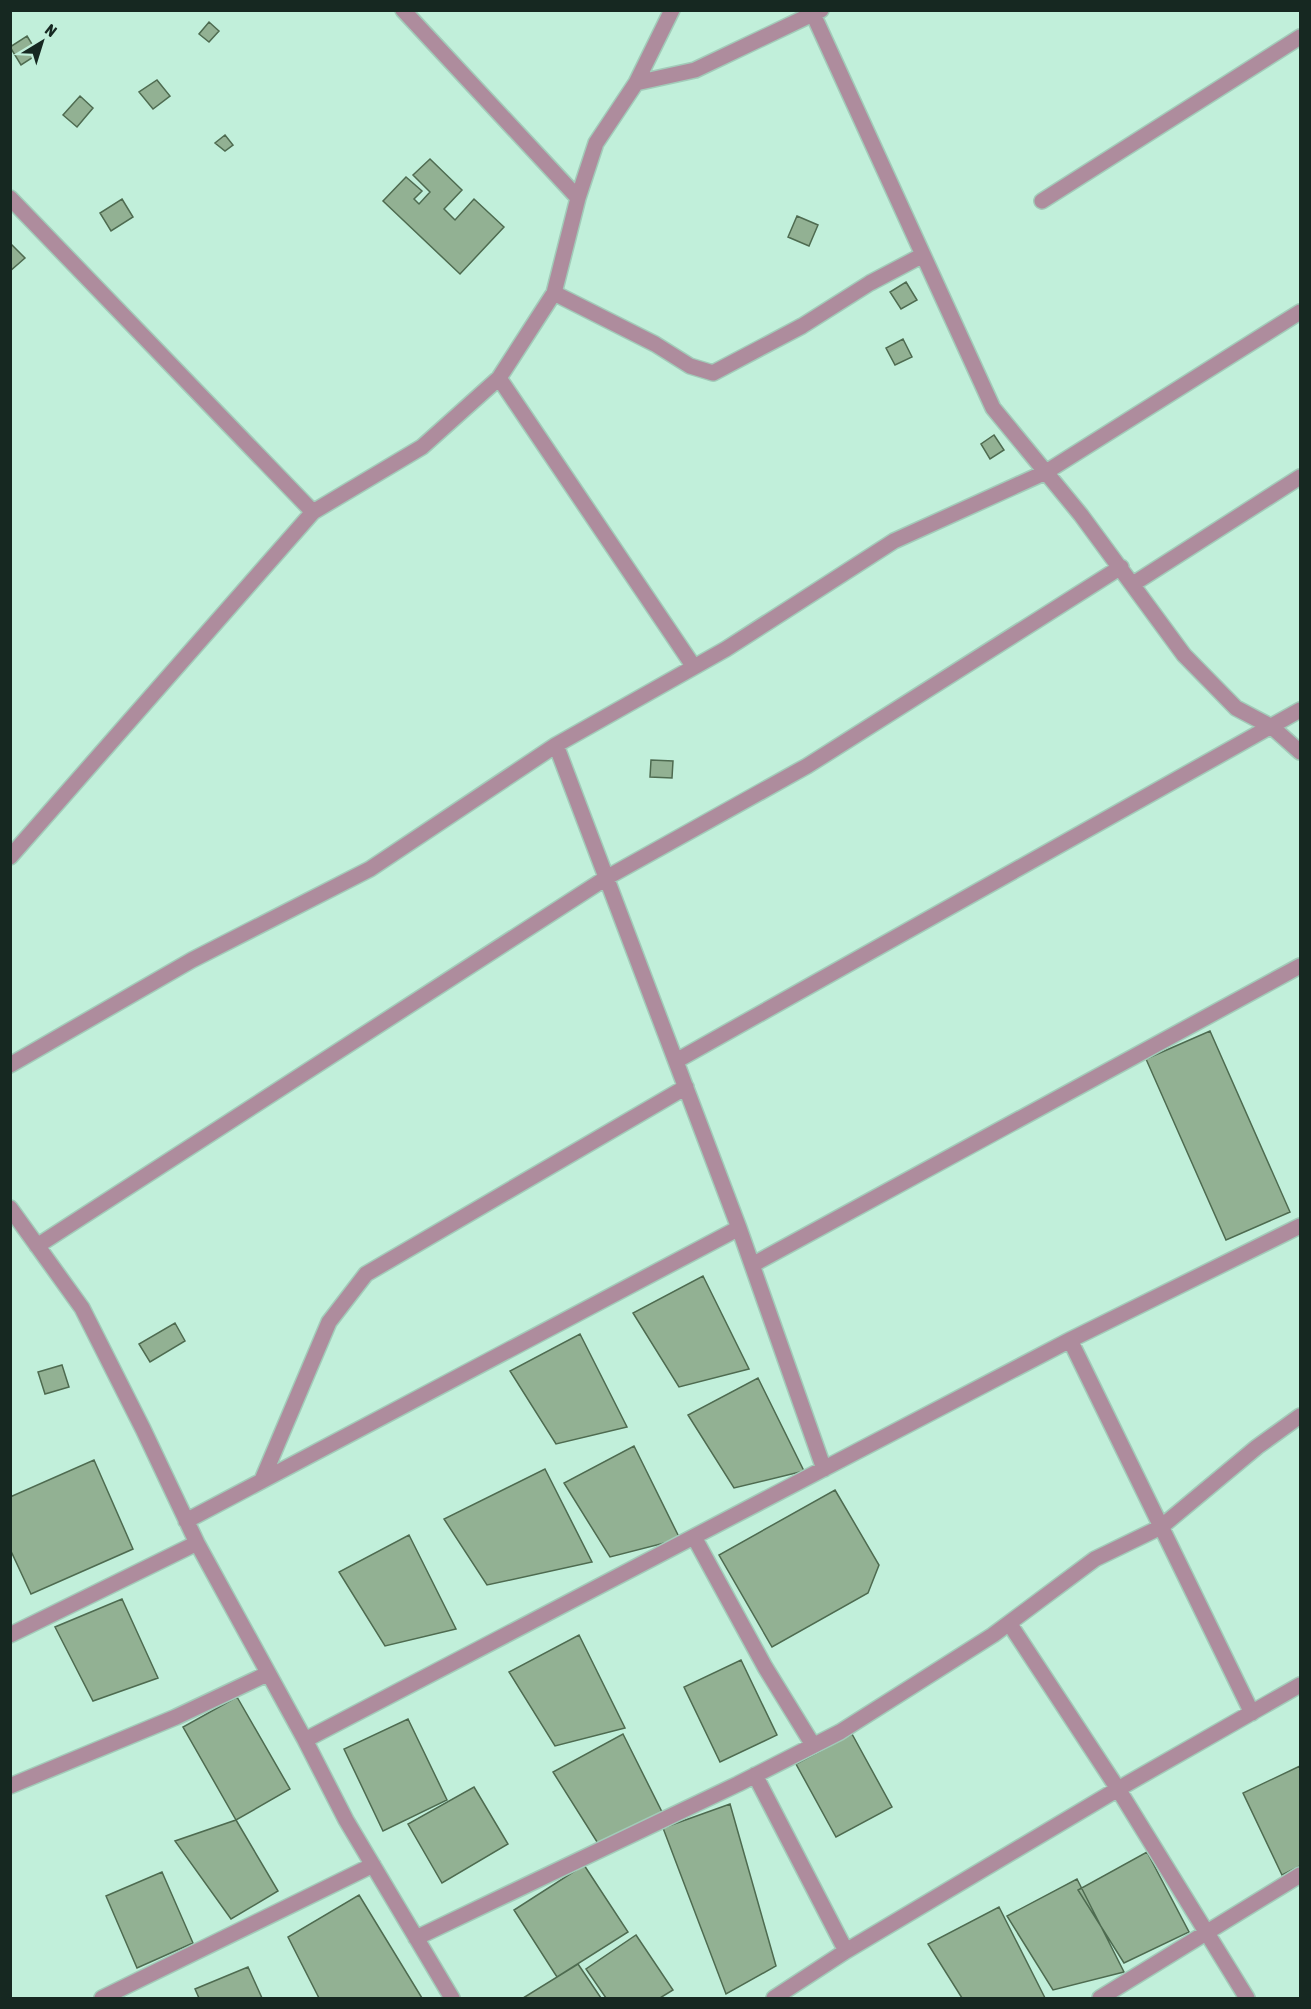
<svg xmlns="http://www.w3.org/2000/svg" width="1311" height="2009" viewBox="0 0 1311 2009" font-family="'Asap Condensed',sans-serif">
  <rect width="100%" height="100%" fill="#c1efda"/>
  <path fill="#92b193" stroke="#4e6b50" stroke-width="1.5" d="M209 22 219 31 209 42 199 34Z
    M27 36 38 54 21 65 10 47Z
    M157 80 170 96 153 109 139 92Z
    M80 96 93 108 77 127 63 115Z
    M225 135 233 145 225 151 215 143Z
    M430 159 462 190 444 209 455 220 474 199 504 227 460 274 383 201 406 177 422 191 414 199 419 204 430 192 413 175Z
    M122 199 133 217 111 231 100 213Z
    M797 216 818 225 809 246 788 237Z
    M10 243 25 258 10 271Z
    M906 282 917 300 901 309 890 292Z
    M903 339 912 357 895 365 886 348Z
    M994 435 1004 450 990 459 981 444Z
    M651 760 673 761 672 778 650 777Z
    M1210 1031 1290 1212 1226 1240 1146 1059Z
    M703 1276 749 1369 679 1387 633 1313Z
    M175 1323 185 1341 150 1362 139 1344Z
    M580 1334 627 1427 556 1444 510 1371Z
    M62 1365 69 1387 45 1394 38 1372Z
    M758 1378 804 1471 734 1488 688 1415Z
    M634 1446 680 1539 610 1557 564 1483Z
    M94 1460 133 1549 31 1594 10 1549V1497Z
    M545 1469 592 1562 487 1585 444 1519Z
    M835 1490 879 1565 868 1593 772 1647 719 1555Z
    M409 1535 456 1629 385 1646 339 1572Z
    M122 1599 158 1678 93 1701 55 1627Z
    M579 1635 625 1728 555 1746 509 1672Z
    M741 1660 777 1735 720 1762 684 1687Z
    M237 1697 290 1789 236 1820 183 1727Z
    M408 1719 447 1800 383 1831 344 1749Z
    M623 1734 662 1812 599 1845 553 1772Z
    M852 1734 892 1807 836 1837 796 1764Z
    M1300 1766V1866L1282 1875 1243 1793Z
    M474 1787 508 1844 442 1883 408 1824Z
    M730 1804 776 1966 726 1994 663 1828Z
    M236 1820 278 1891 231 1919 175 1841Z
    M1147 1852 1189 1932 1124 1963 1078 1890Z
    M584 1865 628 1932 557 1977 514 1910Z
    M162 1872 193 1943 137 1968 106 1896Z
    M1077 1879 1124 1972 1053 1990 1007 1916Z
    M359 1895 422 1998H319L288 1937Z
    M999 1907 1045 1998H962L928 1944Z
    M636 1935 673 1990 660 1998H606L586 1969Z
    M578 1964 601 1998H523Z
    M248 1967 262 1998H199L195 1989Z"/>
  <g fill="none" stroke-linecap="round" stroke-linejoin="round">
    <g stroke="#a2cbb9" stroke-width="18">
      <path id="street" d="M403 10 578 198
        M813 14 993 408 1081 515 1184 655 1236 708 1272 727 1300 752
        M636 83 672 10
        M10 198 313 512
        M1042 201 1300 37
        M554 293 655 344 690 366 713 373 802 326 870 283 923 255
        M499 378 694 667
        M1133 584 1300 477
        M556 745 739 1228 824 1469
        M10 857 313 512 422 447 499 378 554 293 578 198 596 143 636 83 695 70 821 10
        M676 1061 1300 710
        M10 1065 192 960 370 869 556 745 726 649 894 541 1046 472 1300 312
        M10 1208 82 1308 143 1429 197 1543 305 1740 346 1820 452 1998
        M37 1246 606 878 807 766 1121 567
        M752 1265 1300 966
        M1070 1340 1252 1713
        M262 1480 329 1322 366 1274 686 1087
        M186 1521 739 1228
        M694 1537 765 1667 813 1745
        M1009 1623 1118 1789 1247 1998
        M10 1635 197 1543
        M305 1740 1070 1340 1300 1226
        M755 1775 846 1951
        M10 1786 176 1717 267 1674
        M416 1938 738 1784 840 1732 993 1635 1095 1559 1161 1527 1257 1447 1300 1416
        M102 1998 373 1865
        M774 1998 846 1951 1118 1789 1300 1685
        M1100 1998 1300 1875"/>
    </g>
    <use href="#street" stroke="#ae8c9d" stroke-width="15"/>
  </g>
  <rect width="1311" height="2009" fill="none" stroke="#162821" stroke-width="24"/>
  <g transform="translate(42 42) rotate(38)" stroke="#c1efda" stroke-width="4.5" paint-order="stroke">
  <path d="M0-4.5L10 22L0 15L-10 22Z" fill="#162821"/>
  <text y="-9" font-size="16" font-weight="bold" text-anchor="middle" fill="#162821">N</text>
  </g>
</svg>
